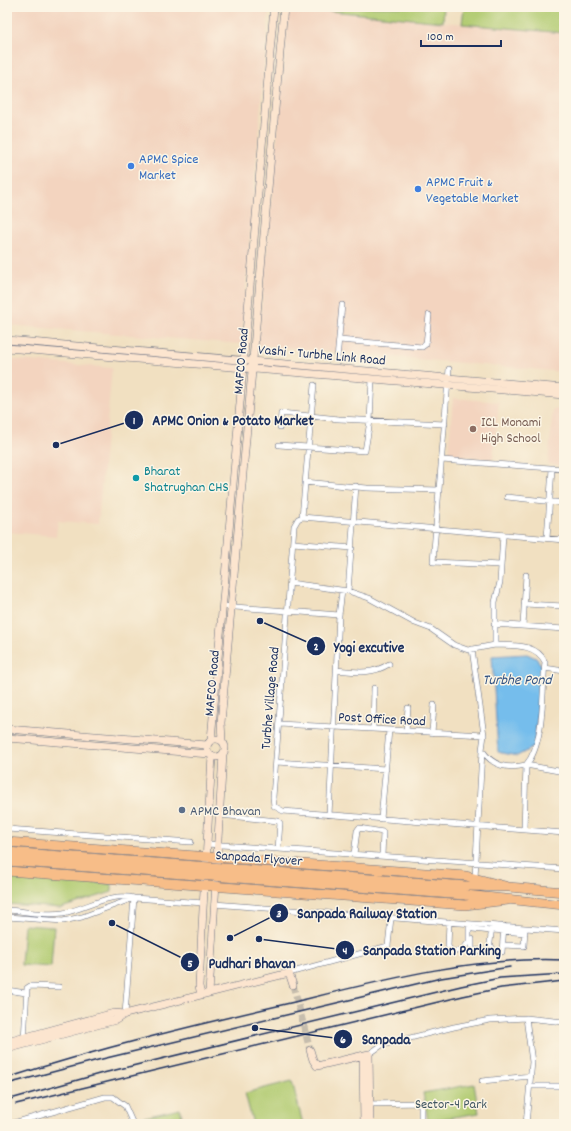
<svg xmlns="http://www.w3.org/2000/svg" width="571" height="1131" viewBox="0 0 571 1131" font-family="Dekko,sans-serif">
  <rect width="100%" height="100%" fill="#fcf5e5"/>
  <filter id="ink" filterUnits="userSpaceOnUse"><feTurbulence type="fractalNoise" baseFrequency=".025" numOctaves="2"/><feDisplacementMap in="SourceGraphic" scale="8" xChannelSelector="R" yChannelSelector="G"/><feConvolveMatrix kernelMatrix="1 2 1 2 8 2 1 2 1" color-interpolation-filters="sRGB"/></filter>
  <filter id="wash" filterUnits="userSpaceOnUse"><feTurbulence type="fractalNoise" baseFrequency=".012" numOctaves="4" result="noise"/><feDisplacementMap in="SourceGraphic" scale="16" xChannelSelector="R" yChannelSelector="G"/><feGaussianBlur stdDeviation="0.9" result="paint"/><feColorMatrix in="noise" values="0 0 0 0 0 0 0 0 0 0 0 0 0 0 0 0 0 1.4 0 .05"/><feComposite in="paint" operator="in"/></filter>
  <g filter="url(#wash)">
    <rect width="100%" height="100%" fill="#f1e0c1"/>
    <path fill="#f3d4bf" d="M7 7H269L241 344 7 325Z
      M289 8 564 33V372L258 345Z
      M7 359 112 368 98 524 58 521 56 536 7 532Z
      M453 398 499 402 493 459 448 455Z
      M553 409 564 410V466L548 464Z"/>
    <path fill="#b0ca70" stroke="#667c67" d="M289 7H444L443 22Z
      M464 7H564V33L462 24Z
      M7 877 112 884V892L61 908 7 904Z
      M24 925 54 927 51 967 21 965Z
      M292 1081 303 1124H253L245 1093Z
      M474 1084 479 1113 428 1121 423 1093Z
      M180 1109 184 1124H145L140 1118Z"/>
    <path fill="#74bdec" stroke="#4876a5" d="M527 654 536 658 542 666 534 747 517 756 498 752 492 656Z"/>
  </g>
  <g filter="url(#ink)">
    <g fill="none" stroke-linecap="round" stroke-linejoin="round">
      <path stroke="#c6bdad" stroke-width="7" stroke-dasharray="7 3.5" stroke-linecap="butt" d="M293 985 310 1050"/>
      <g stroke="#666d81" stroke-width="6">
        <path id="street" d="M339 340 422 347 426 344 429 315
          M337 359 342 305
          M449 369 433 562 501 565
          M280 427 281 413 339 419 445 424
          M279 445 365 451 370 421 372 379
          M442 460 564 469
          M305 482 367 488 439 490
          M507 497 564 503
          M302 517 314 385
          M547 538 552 469
          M564 540 302 517 298 519 294 526 273 797 274 806 283 811 564 833
          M293 543 352 548
          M290 583 348 591 369 598 415 623 431 629 454 645 468 650 495 645V602L500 582 503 535
          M524 604 564 606
          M222 606 339 615
          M494 624 564 629
          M523 626 526 575
          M472 649 484 735 482 750C493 767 508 769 526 765 545 743 542 691 545 662 536 643 513 646 495 645
          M545 668 564 671
          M336 670C355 672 372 675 389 664
          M279 724 484 735
          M373 729 374 688
          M406 731 408 708
          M432 733 434 705
          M276 762 386 769
          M220 815 278 821 280 823 278 849
          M329 815 339 615 342 591H348L356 486
          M381 819 389 730
          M7 829 191 842
          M524 830 526 765 564 772
          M207 844 564 869
          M354 854 357 831 359 828 383 832 382 856
          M475 878 482 751
          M214 904 564 931
          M7 910C24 911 45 916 63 913 86 909 110 892 134 898L204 903
          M7 917 63 921 82 917 134 898
          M449 922 448 946 451 951H461L469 942V924
          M473 929 491 931
          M493 930 525 933
          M472 939V950L489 951 492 926
          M503 945 524 946 525 928
          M492 947 494 952H502L504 926
          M289 973 388 946 391 918
          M7 990 26 993
          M125 1014 134 898
          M526 1018 532 1062 526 1124
          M24 1040 27 988 30 986 59 987
          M369 1054 382 1045 454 1027 490 1020 526 1018 564 1022
          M482 1081 531 1076
          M529 1086H564
          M367 1104 421 1103V1124
          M10 1124 105 1097H113L125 1106 133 1124"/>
      </g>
      <g stroke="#666d81" stroke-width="8">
        <path id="secondary" d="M7 340 564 388
          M7 348 564 395
          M7 729 207 745
          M7 738 209 754
          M207 748a9 9 0 1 1 18 0a9 9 0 1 1-18 0Z
          M211 740 274 7
          M222 740 221 723 284 7
          M206 861 212 756
          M216 873 223 754
          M209 993 216 883
          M201 995 199 986 205 871
          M7 1042 114 1013 125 1014 289 973 293 985
          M7 1049 116 1020 125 1014
          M310 1050 313 1060 317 1066 369 1054 370 1124
          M363 1056 364 1124"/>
      </g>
      <g stroke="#666d81" stroke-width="10">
        <path id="highway" d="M7 842 466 876 509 887
          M7 871 465 905 508 900
          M466 886 509 887 564 892
          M465 895 564 905"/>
      </g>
      <use href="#street" stroke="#fff" stroke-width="5"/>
      <use href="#secondary" stroke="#fce5cf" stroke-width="7"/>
      <use href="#highway" stroke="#f7bd88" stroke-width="9"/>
      <path stroke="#1b2f5e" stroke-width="1.5" d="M7 1078C100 1048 195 1025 290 1003 379 981 472 956 564 960
        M7 1084 98 1060 441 978 510 967
        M7 1100 99 1074 461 986 500 978 564 974
        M16 1104 463 996 501 988 564 981"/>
      <g stroke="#666d81" stroke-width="10" stroke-linecap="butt">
        <path id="highway-bridge" d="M7 852 466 886
          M7 861 465 895"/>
      </g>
      <use href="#highway-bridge" stroke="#f7bd88" stroke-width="9"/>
    </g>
  </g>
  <g fill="#3f7fe0" stroke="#fcf5e5" stroke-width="1.5">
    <circle cx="131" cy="166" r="4"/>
    <circle cx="418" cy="189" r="4"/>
  </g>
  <circle fill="#8d6e63" stroke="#fcf5e5" stroke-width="1.5" cx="473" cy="429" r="4"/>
  <circle fill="#0f9aa8" stroke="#fcf5e5" stroke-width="1.5" cx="136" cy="478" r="4"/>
  <circle fill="#5c6f8a" stroke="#fcf5e5" stroke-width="1.5" cx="182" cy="810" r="4"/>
  <g text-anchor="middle" stroke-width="3" stroke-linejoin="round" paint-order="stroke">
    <g font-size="14" fill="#366cbe" stroke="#fcf5e5" text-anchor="start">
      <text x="139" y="163">APMC Spice<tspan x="139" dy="16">Market</tspan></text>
      <text x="426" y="186">APMC Fruit &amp;<tspan x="426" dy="16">Vegetable Market</tspan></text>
    </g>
    <g font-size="14" fill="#1b2f5e" stroke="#fcf5e5">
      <text transform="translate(322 354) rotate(5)" y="5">Vashi - Turbhe Link Road</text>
      <text transform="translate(240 361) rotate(-85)" y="5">MAFCO Road</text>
      <text transform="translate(211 683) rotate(-85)" y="5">MAFCO Road</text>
      <text transform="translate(269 698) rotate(-85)" y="5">Turbhe Village Road</text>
      <text transform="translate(382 718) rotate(3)" y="5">Post Office Road</text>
      <text transform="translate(259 857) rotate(4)" y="5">Sanpada Flyover</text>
    </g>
    <g font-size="14" fill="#785e54" stroke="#fcf5e5" text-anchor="start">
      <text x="481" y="426">ICL Monami<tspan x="481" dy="16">High School</tspan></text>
    </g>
    <g font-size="14" fill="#0d838f" stroke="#fcf5e5" text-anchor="start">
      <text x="144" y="475">Bharat<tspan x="144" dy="16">Shatrughan CHS</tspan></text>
    </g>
    <g font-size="14" fill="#4e5e75" stroke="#fcf5e5" text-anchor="start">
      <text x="190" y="815">APMC Bhavan</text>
    </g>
    <g font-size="14" fill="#405662" stroke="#fcf5e5">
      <text x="451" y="1108">Sector-4 Park</text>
    </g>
    <g font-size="15" font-style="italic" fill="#315282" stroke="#fcf5e5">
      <text x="517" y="684">Turbhe Pond</text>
    </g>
  </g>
  <path fill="none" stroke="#1b2f5e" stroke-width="1.5" d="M56 445L134 420M260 621L316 646M230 938L279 913M259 939L345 950M112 923L190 962M255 1028L343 1039"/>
  <g fill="#1b2f5e" stroke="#fcf5e5" stroke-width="1.5">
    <circle cx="56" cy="445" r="4"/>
    <circle cx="260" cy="621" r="4"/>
    <circle cx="230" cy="938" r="4"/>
    <circle cx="259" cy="939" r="4"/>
    <circle cx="112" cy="923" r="4"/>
    <circle cx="255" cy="1028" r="4"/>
    <circle cx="134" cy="420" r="10"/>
    <circle cx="316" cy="646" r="10"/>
    <circle cx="279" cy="913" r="10"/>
    <circle cx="345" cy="950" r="10"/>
    <circle cx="190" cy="962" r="10"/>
    <circle cx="343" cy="1039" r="10"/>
  </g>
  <g font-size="12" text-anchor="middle" font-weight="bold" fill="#fff">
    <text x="134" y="424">1</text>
    <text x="316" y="650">2</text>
    <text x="279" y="917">3</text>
    <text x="345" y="954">4</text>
    <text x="190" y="967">5</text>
    <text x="343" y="1043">6</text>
  </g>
  <g font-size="15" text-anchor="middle" font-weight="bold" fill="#1b2f5e" stroke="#fcf5e5" stroke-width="3" stroke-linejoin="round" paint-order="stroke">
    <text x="233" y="425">APMC Onion &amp; Potato Market</text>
    <text x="369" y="652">Yogi excutive</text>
    <text x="367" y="918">Sanpada Railway Station</text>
    <text x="432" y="955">Sanpada Station Parking</text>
    <text x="252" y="968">Pudhari Bhavan</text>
    <text x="386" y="1044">Sanpada</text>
  </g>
  <rect width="571" height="1131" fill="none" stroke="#fcf5e5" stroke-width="24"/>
  <path d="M421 40v6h80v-6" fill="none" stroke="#1b2f5e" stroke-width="2"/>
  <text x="427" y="40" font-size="12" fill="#1b2f5e" stroke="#fcf5e5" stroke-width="3" paint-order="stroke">100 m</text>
</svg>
